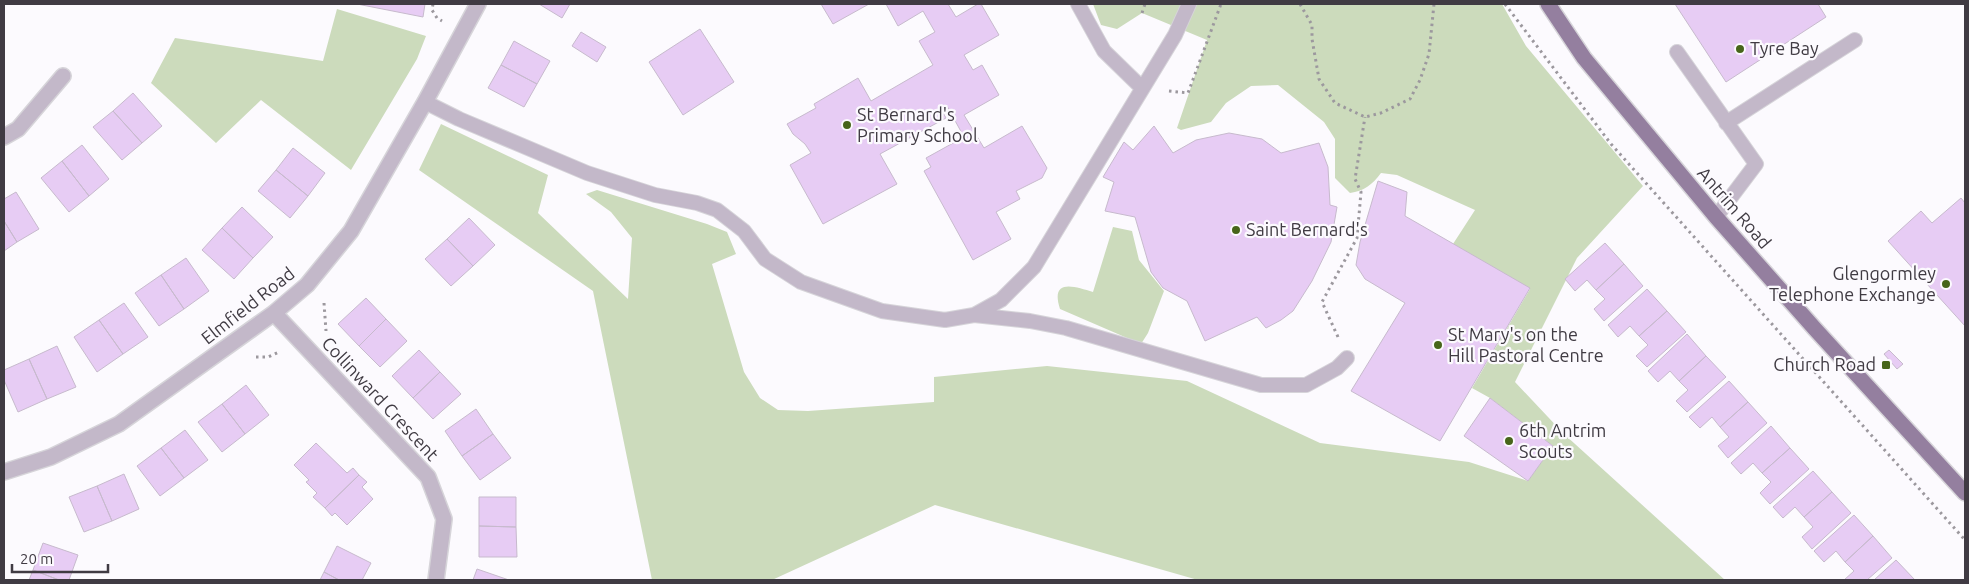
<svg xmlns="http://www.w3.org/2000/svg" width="1969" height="584" viewBox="0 0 1969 584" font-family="Ubuntu,sans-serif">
  <rect width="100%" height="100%" fill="#fcfafe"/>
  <path fill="#ccdbbc" d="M1093 4H1502L1526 46 1643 186 1577 258 1515 382 1564 434 1725 580H1198L935 505 772 580H652L593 291 419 170 441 124 548 175 538 213 628 299 632 238 611 212 586 194 597 190 707 224 727 232 736 254 712 264 744 372 760 398 778 410 808 411 934 402V377L1047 366 1187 381 1320 443 1469 462 1528 481 1553 446 1490 398 1472 388 1530 289 1453 244 1475 210 1397 175 1381 173C1372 185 1364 191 1350 193L1335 178V139L1324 122 1278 85 1251 86 1226 103 1211 122 1181 130 1177 128 1207 40 1142 13 1117 29 1101 25Z
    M337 9 426 36 417 59 351 170 261 100 216 143 151 83 175 38 323 61Z
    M1113 227 1132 231 1139 260 1164 291 1148 333 1141 344 1060 309C1050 278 1074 286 1093 292Z"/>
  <path fill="#e7ccf4" stroke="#c7bacd" d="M357 4H425L423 17Z
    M539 4H570L562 18Z
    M821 4H869L833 24Z
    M886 4H948L956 17 978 4H981L999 35 964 55 973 70 982 65 999 95 964 115 984 148 1022 126 1047 168 1042 178 1016 191 1020 199 996 212 1011 239 973 260 924 171 931 167 926 158 964 137 947 106 941 109 946 118 880 154 897 184 823 224 790 165 811 153 805 144 793 134 787 124 816 108 814 104 858 78 871 101 933 65 919 41 935 32 923 11 898 26Z
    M1675 4H1818L1826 17 1726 82Z
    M700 29 734 82 683 115 649 62Z
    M581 32 606 47 597 62 572 46Z
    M514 41 550 61 537 84 501 65Z
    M501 65 537 84 524 107 488 88Z
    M133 93 162 126 142 143 113 111Z
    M113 111 142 143 122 160 93 127Z
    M1154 126 1173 153 1196 140 1229 133 1262 139 1281 153 1319 143 1328 167 1330 205 1337 207 1331 242 1312 281 1293 311 1281 320 1266 328 1257 317 1205 341 1187 301 1163 288 1151 272 1135 217 1105 211 1114 182 1103 177 1124 142 1133 150Z
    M82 145 109 179 89 196 62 161Z
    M293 148 325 173 308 196 276 170Z
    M62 161 89 196 69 212 41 178Z
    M276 170 308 196 290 218 258 191Z
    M1378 181 1407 192 1405 216 1530 288 1440 441 1351 391 1405 303 1365 279 1356 265 1360 242Z
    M16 192 39 229 17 242 4 221V199Z
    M1961 198 1965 203V326L1888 241 1921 211 1932 223Z
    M242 207 273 237 253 258 222 228Z
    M469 218 495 245 473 266 447 239Z
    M4 221 17 242 4 251Z
    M222 228 253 258 234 279 202 250Z
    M447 239 473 266 451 286 425 259Z
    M1605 243 1624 264 1596 290 1587 280 1575 291 1565 279Z
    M186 258 209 291 184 309 161 275Z
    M1624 264 1643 286 1604 321 1594 309 1605 299 1596 290Z
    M161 275 184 309 159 326 135 293Z
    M1647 289 1667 311 1639 336 1630 326 1618 337 1608 325Z
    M366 298 386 319 359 346 338 324Z
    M124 303 148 337 123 354 99 320Z
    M1667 311 1686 332 1647 367 1636 356 1648 345 1639 336Z
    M386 319 407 341 380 367 359 346Z
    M99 320 123 354 97 372 74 337Z
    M1687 334 1706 356 1679 381 1670 371 1658 382 1648 371Z
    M57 346 76 387 47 399 29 359Z
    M419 350 440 372 413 398 392 376Z
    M1889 350 1903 364 1897 369 1884 354Z
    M1706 356 1726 377 1687 412 1676 401 1688 390 1679 381Z
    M29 359 47 399 18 412 4 380V370Z
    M440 372 461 394 433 419 413 398Z
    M1729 381 1748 402 1720 427 1712 417 1700 428 1689 417Z
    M246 385 269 415 245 434 222 404Z
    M1490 398 1553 446 1528 481 1464 436Z
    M1748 402 1767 423 1728 458 1718 446 1729 437 1720 427Z
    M222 404 245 434 222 452 198 422Z
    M476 409 493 434 462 456 445 431Z
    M1771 426 1790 448 1762 473 1753 463 1741 474 1731 463Z
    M185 430 208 460 184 478 161 448Z
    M493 434 511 458 480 480 462 456Z
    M316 443 347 473 353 468 359 475 325 508 313 497 317 493 306 482 309 480 294 465Z
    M161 448 184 478 160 496 137 466Z
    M1790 448 1809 469 1770 504 1760 493 1771 482 1762 473Z
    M1813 471 1832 492 1804 517 1795 507 1783 518 1773 507Z
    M124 474 139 509 112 521 97 486Z
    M359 475 367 482 362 487 373 499 347 525 335 513 332 516 325 508Z
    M97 486 112 521 84 532 69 497Z
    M1832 492 1851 513 1812 549 1802 537 1813 527 1804 517Z
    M479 497H516V527L479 526Z
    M1854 515 1873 536 1845 562 1836 551 1824 562 1814 551Z
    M479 526 516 527 517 557H479Z
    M1873 536 1892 558 1867 580H1844L1854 571 1845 562Z
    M43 543 78 555 69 580H59L33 570Z
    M337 546 371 563 362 580H339L324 572Z
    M1896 560 1915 580H1874Z
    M477 569 509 580H473Z
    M33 570 59 580H29Z
    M324 572 339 580H320Z"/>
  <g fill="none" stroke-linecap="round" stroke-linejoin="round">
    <g stroke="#d6d4d9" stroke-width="16">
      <path id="service" d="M1078 4 1104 51 1142 88
        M1677 52 1756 164 1716 217
        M425 102 459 119 587 173 655 195 697 203 717 210 744 231 765 259 801 282 882 311 945 320 974 315 1001 300 1034 267 1175 35 1189 4
        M1726 123 1855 40
        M974 315 1030 321 1066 328 1261 385H1306L1337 368 1347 358"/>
    </g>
    <g stroke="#d6d4d9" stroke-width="18">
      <path id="minor" d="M4 137 18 129 63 76
        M274 313 428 477 444 519 436 580
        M4 472 51 457 119 424 274 313 307 285 351 231 425 102 478 4"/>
    </g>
    <g stroke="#d6d4d9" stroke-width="18">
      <path id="primary" d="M1548 4 1584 58 1716 217 1815 329 1965 493"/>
    </g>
    <path stroke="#9c989e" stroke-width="3" stroke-dasharray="2.5 4" stroke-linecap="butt" d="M433 4 432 10 437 18 442 21
      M1300 4 1312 25V39L1319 79 1335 103 1365 117 1381 113 1410 99 1420 80 1429 54 1434 4
      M1505 4 1611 144 1965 540
      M1142 13 1145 4
      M1169 91 1188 93 1221 4
      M324 303 326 331
      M1338 337 1322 302 1357 238 1361 192 1355 179 1365 117
      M256 357H268L279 352"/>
    <use href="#service" stroke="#c3b8c9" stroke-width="14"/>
    <use href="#minor" stroke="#c3b8c9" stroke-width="15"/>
    <use href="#primary" stroke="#947f9f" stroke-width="15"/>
  </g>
  <g fill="#47651a" stroke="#fcfafe" stroke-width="2">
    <circle cx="1740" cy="49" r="5"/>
    <circle cx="847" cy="125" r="5"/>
    <circle cx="1236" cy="230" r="5"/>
    <circle cx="1946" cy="284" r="5"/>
    <circle cx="1438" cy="345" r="5"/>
    <rect x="1881" y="360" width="10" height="10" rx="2.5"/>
    <circle cx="1509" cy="441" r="5"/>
  </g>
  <g text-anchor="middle" stroke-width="4.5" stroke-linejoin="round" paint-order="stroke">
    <g font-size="18" fill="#403b43" stroke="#fcfafe" text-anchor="start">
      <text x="1750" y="55">Tyre Bay</text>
      <text x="857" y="121">St Bernard's<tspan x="857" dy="21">Primary School</tspan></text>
      <text x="1246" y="236">Saint Bernard's</text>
      <text x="1936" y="280" text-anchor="end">Glengormley<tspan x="1936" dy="21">Telephone Exchange</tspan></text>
      <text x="1448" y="341">St Mary's on the<tspan x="1448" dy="21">Hill Pastoral Centre</tspan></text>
      <text x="1876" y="371" text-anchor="end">Church Road</text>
      <text x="1519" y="437">6th Antrim<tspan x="1519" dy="21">Scouts</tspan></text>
    </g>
    <g font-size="18" fill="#403b43" stroke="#fcfafe">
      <text transform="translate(1734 208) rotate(49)" y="6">Antrim Road</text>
      <text transform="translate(248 306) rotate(-38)" y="6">Elmfield Road</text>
      <text transform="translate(380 399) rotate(47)" y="6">Collinward Crescent</text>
    </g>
  </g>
  <rect width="1969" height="584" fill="none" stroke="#403b43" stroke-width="10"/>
  <path d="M12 564v8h96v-8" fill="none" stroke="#403b43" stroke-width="2.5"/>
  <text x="20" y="564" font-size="15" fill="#403b43" stroke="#fcfafe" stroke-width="4" paint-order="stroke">20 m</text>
</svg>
